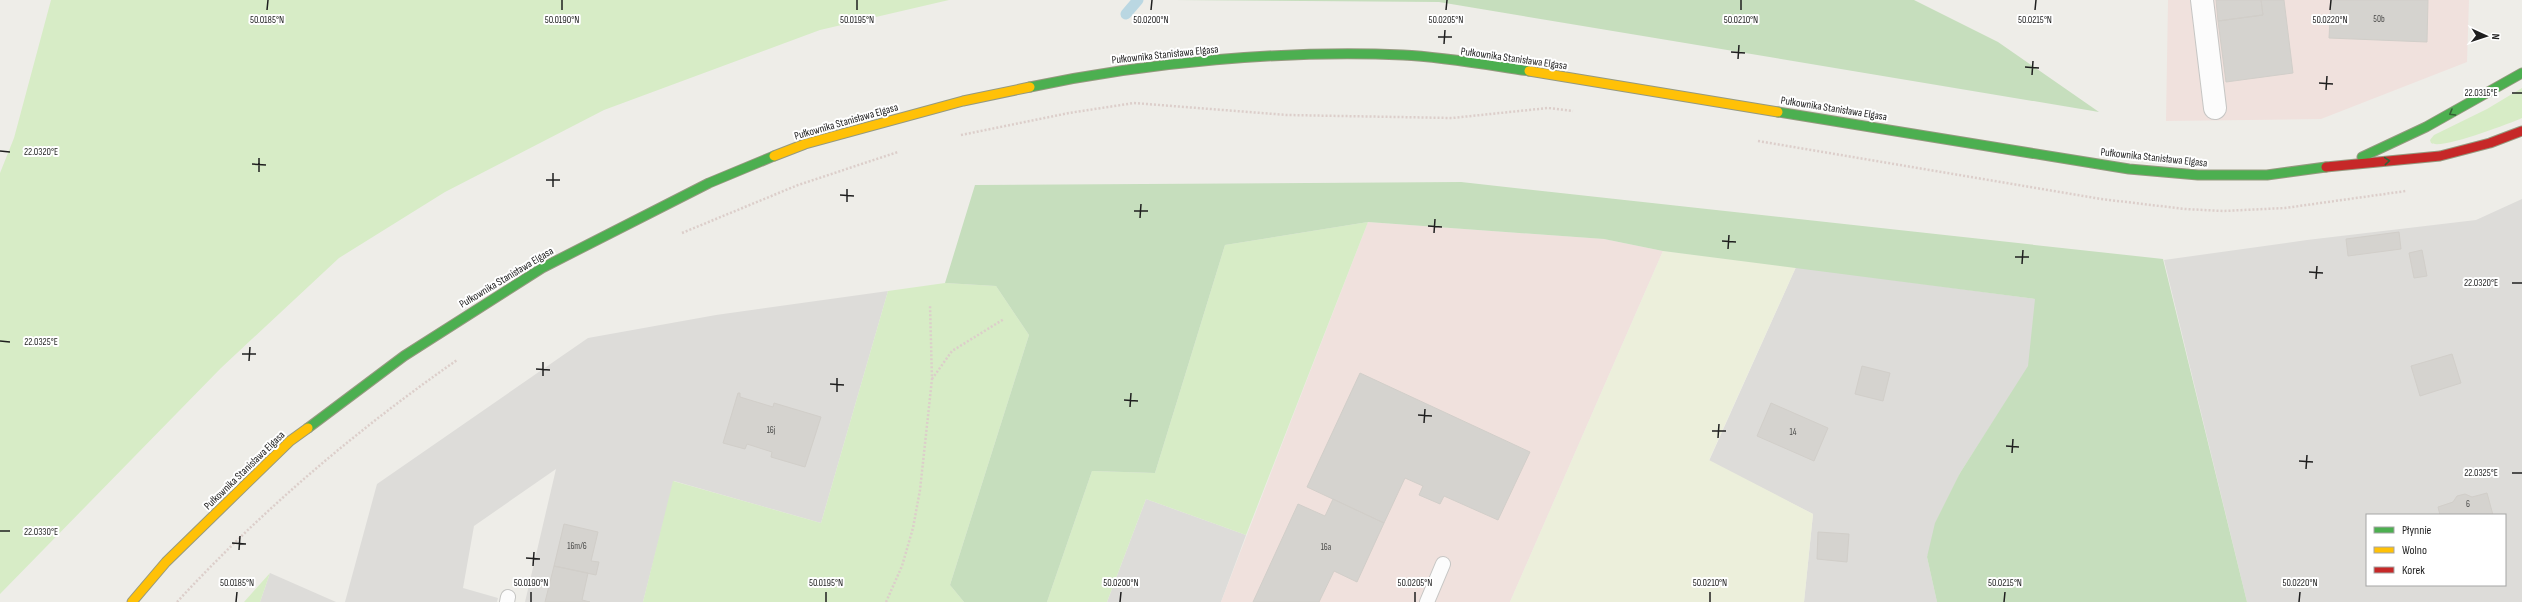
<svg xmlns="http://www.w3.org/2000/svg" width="2522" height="602" viewBox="0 0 2522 602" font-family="'Sofia Sans Condensed',sans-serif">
  <rect width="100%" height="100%" fill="#eeede8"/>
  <path fill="#dddcd9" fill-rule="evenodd" d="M2522 199V602H2247L2164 260 2307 240 2476 220ZM2367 515H2505V585H2367Z
    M1796 267 2036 299 2029 366 1960 473 1927 557 1937 602H1804L1813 514 1709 461Z
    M888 291 821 523 674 481 643 602H525L556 469 474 526 463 588 498 598 497 602H345L377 484 588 338 716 315Z
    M1146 499 1246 535 1221 602H1107Z
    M270 573 336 602H260Z"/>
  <path fill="#f0e1dd" d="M2168 0H2469L2467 62 2321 119 2166 121Z
    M1368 222 1604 239 1663 251 1510 602H1221Z"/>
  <path fill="#ecefdb" d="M1663 251 1796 267 1709 460 1813 514 1804 602H1510Z"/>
  <path fill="#d7ecc6" d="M51 0H949L820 30 604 110 445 192 339 258 221 368 0 594V173L14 138Z
    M2522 88V118C2508 124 2441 150 2431 143L2430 140 2434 135 2487 109Z
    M1368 222 1246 535 1146 499 1107 602H1047L1092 471 1155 473 1225 245Z
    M945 283 996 286 1029 335 950 585 964 602H643L673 481 821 523 888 291Z
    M270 573 260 602H244Z"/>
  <path fill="#c6debd" d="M1175 0H1914L1998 42 2099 112 1439 2Z
    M1461 182 2163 259 2247 602H1937L1927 557 1935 523 1960 473 2028 366 2035 299 1663 251 1604 239 1368 222 1225 245 1155 473 1092 471 1047 602H964L950 585 1029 335 996 286 945 283 975 185Z"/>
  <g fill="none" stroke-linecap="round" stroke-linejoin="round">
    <path stroke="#bad7e2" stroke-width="11" d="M1126 14 1138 0"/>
  </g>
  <path fill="#d5d3cf" stroke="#d1cec9" d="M2216 0H2261L2263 15 2218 21Z
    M2261 0H2284L2293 73 2226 82 2218 21 2263 15Z
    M2331 0H2428L2427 42 2329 38Z
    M2399 232 2401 249 2348 256 2346 239Z
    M2422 250 2427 276 2414 278 2409 253Z
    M2452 354 2461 383 2420 396 2411 366Z
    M1862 366 1890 373 1883 401 1855 394Z
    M1360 373 1530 452 1498 520 1444 496 1440 504 1419 495 1423 486 1405 478 1384 523 1307 487Z
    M738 393H740V397L773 407 774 403 821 417 805 467 771 457 772 452 747 444 745 449 723 443Z
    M1771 403 1828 428 1814 461 1757 436Z
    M2487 493 2493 515H2440L2438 507 2453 502 2457 496 2465 494 2472 497Z
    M1333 499 1384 523 1357 582 1334 571 1319 602H1253L1298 504 1325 516Z
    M564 524 598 532 591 561 599 562 596 575 554 566Z
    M1818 532 1849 534 1847 562 1817 559Z
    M554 566 588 573 582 600 590 602H545Z"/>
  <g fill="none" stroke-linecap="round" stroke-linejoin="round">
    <g stroke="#c6c6c4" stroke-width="16">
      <path id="lane" d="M507 602 508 597
        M1427 602 1443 564"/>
    </g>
    <g stroke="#c6c6c4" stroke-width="24">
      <path id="street" d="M2202 0 2215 108"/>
    </g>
    <g stroke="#95997f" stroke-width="11">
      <path id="fast" d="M1030 87C1148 62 1283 50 1403 55 1445 57 1488 65 1529 71
        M1778 112 2129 169 2198 175H2267L2326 167
        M2362 157 2426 127 2522 73
        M308 428 404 356 542 268 709 183 774 156"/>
    </g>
    <g stroke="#95997f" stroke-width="11">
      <path id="slow" d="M1529 71 1778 112
        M774 156 805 144 963 101 1030 87
        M132 602 166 562 290 441 308 428"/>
    </g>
    <g stroke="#95997f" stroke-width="11">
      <path id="jam" d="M2326 167 2440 156 2490 143 2522 131"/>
    </g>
    <path stroke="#dcceca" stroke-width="2.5" stroke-dasharray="2 2" stroke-linecap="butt" d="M961 135 1069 113 1134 103 1287 115 1452 118 1548 108 1573 111
      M1758 141 2101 199 2185 209 2223 211 2285 208 2406 191
      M682 233 798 185 898 152
      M932 379 952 351 1004 319
      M177 602C261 511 355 431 457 360
      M886 602 902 566 913 528 920 490 932 379 930 305"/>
    <use href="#lane" stroke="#fcfcfc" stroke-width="14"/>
    <use href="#street" stroke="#fcfcfc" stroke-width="22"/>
    <use href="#fast" stroke="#4caf50" stroke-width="9"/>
    <use href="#slow" stroke="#ffc107" stroke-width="9"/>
    <use href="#jam" stroke="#c62828" stroke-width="9"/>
  </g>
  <defs><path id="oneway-chevron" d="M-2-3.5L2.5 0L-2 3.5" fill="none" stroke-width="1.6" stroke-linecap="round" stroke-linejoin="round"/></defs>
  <g stroke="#336035">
    <use href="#oneway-chevron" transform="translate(2452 113) rotate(150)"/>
    <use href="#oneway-chevron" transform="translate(2387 161) rotate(-5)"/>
  </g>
  <path fill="none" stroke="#1f1f1f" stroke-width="1.5" d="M267 10 268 0M562 10V0M857 10V0M1151 10 1152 0M1446 10 1447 0M1741 10V0M2035 10 2036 0M2330 10 2331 0M1438 37H1452M1444 44 1445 30M1731 52 1745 53M1738 59 1739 45M2025 67 2039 68M2032 75 2033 61M2319 83 2333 84M2326 90 2327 76M2512 93H2522M0 151 10 152M252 164 266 165M259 172V158M546 180H560M553 187V173M840 195 854 196M847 202V189M1134 211H1148M1140 218 1141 204M1428 226 1442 227M1434 233 1435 219M1722 241 1736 242M1728 249 1729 235M2015 257H2029M2022 264 2023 250M2309 272 2323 273M2316 279 2317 266M2512 283H2522M0 341 10 342M242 354H256M249 361 250 347M536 369 550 370M543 376V362M830 384 844 385M837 392V378M1124 400 1138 401M1130 407 1131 393M1418 415 1432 416M1424 423 1425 409M1712 431H1726M1718 438 1719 424M2006 446 2019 447M2012 453 2013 439M2299 461 2313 462M2306 469 2307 455M2512 473H2522M0 531H10M232 543 246 544M239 550 240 536M526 558 540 559M533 566 534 552M236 602 237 592M531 602V592M826 602V592M1120 602 1121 592M1415 602V592M1710 602V592M2004 602 2005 592M2299 602 2300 592"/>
  <g text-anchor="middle" stroke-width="4" stroke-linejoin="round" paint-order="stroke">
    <g font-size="9" fill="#4c4c4b">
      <text x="2379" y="22">50b</text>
      <text x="771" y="433">16j</text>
      <text x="1793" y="435">14</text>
      <text x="2468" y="507">6</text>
      <text x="577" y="549">16m/6</text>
      <text x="1326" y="550">16a</text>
    </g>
    <g font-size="11" fill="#1f1f1f" stroke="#fff">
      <text transform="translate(1165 54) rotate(-6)" y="4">Pułkownika Stanisława Elgasa</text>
      <text transform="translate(1514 58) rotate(8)" y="4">Pułkownika Stanisława Elgasa</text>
      <text transform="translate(1834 108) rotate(9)" y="4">Pułkownika Stanisława Elgasa</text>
      <text transform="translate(846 121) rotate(-16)" y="4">Pułkownika Stanisława Elgasa</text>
      <text transform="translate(2154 157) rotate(6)" y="4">Pułkownika Stanisława Elgasa</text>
      <text transform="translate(506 277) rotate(-31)" y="4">Pułkownika Stanisława Elgasa</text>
      <text transform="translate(244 470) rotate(-44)" y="4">Pułkownika Stanisława Elgasa</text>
    </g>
  </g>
  <g font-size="10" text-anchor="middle" fill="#1f1f1f" stroke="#fff" stroke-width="4" stroke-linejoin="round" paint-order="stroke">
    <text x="267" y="23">50.0185°N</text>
    <text x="562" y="23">50.0190°N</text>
    <text x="857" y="23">50.0195°N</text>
    <text x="1151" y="23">50.0200°N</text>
    <text x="1446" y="23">50.0205°N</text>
    <text x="1741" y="23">50.0210°N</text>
    <text x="2035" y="23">50.0215°N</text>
    <text x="2330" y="23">50.0220°N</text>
    <text x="2481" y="96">22.0315°E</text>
    <text x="41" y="155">22.0320°E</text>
    <text x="2481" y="286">22.0320°E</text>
    <text x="41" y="345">22.0325°E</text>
    <text x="2481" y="476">22.0325°E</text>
    <text x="41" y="535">22.0330°E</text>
    <text x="237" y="586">50.0185°N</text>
    <text x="531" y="586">50.0190°N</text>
    <text x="826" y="586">50.0195°N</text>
    <text x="1121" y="586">50.0200°N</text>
    <text x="1415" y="586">50.0205°N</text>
    <text x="1710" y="586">50.0210°N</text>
    <text x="2005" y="586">50.0215°N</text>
    <text x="2300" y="586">50.0220°N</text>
  </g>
  <rect x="2366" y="514" width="140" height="72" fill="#ffffff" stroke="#a5a5a5"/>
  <rect x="2374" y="527" width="20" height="6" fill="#4caf50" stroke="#a5a5a5"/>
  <text x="2402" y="534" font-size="12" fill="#1f1f1f">Płynnie</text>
  <rect x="2374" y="547" width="20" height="6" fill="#ffc107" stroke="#a5a5a5"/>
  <text x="2402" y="554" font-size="12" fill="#1f1f1f">Wolno</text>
  <rect x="2374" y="567" width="20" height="6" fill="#c62828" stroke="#a5a5a5"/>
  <text x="2402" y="574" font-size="12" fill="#1f1f1f">Korek</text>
  <g transform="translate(2486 36) rotate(93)" stroke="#ffffff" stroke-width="3" paint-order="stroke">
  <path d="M0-3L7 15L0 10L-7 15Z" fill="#1f1f1f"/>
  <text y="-6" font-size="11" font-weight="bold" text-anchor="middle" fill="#1f1f1f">N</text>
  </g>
</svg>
